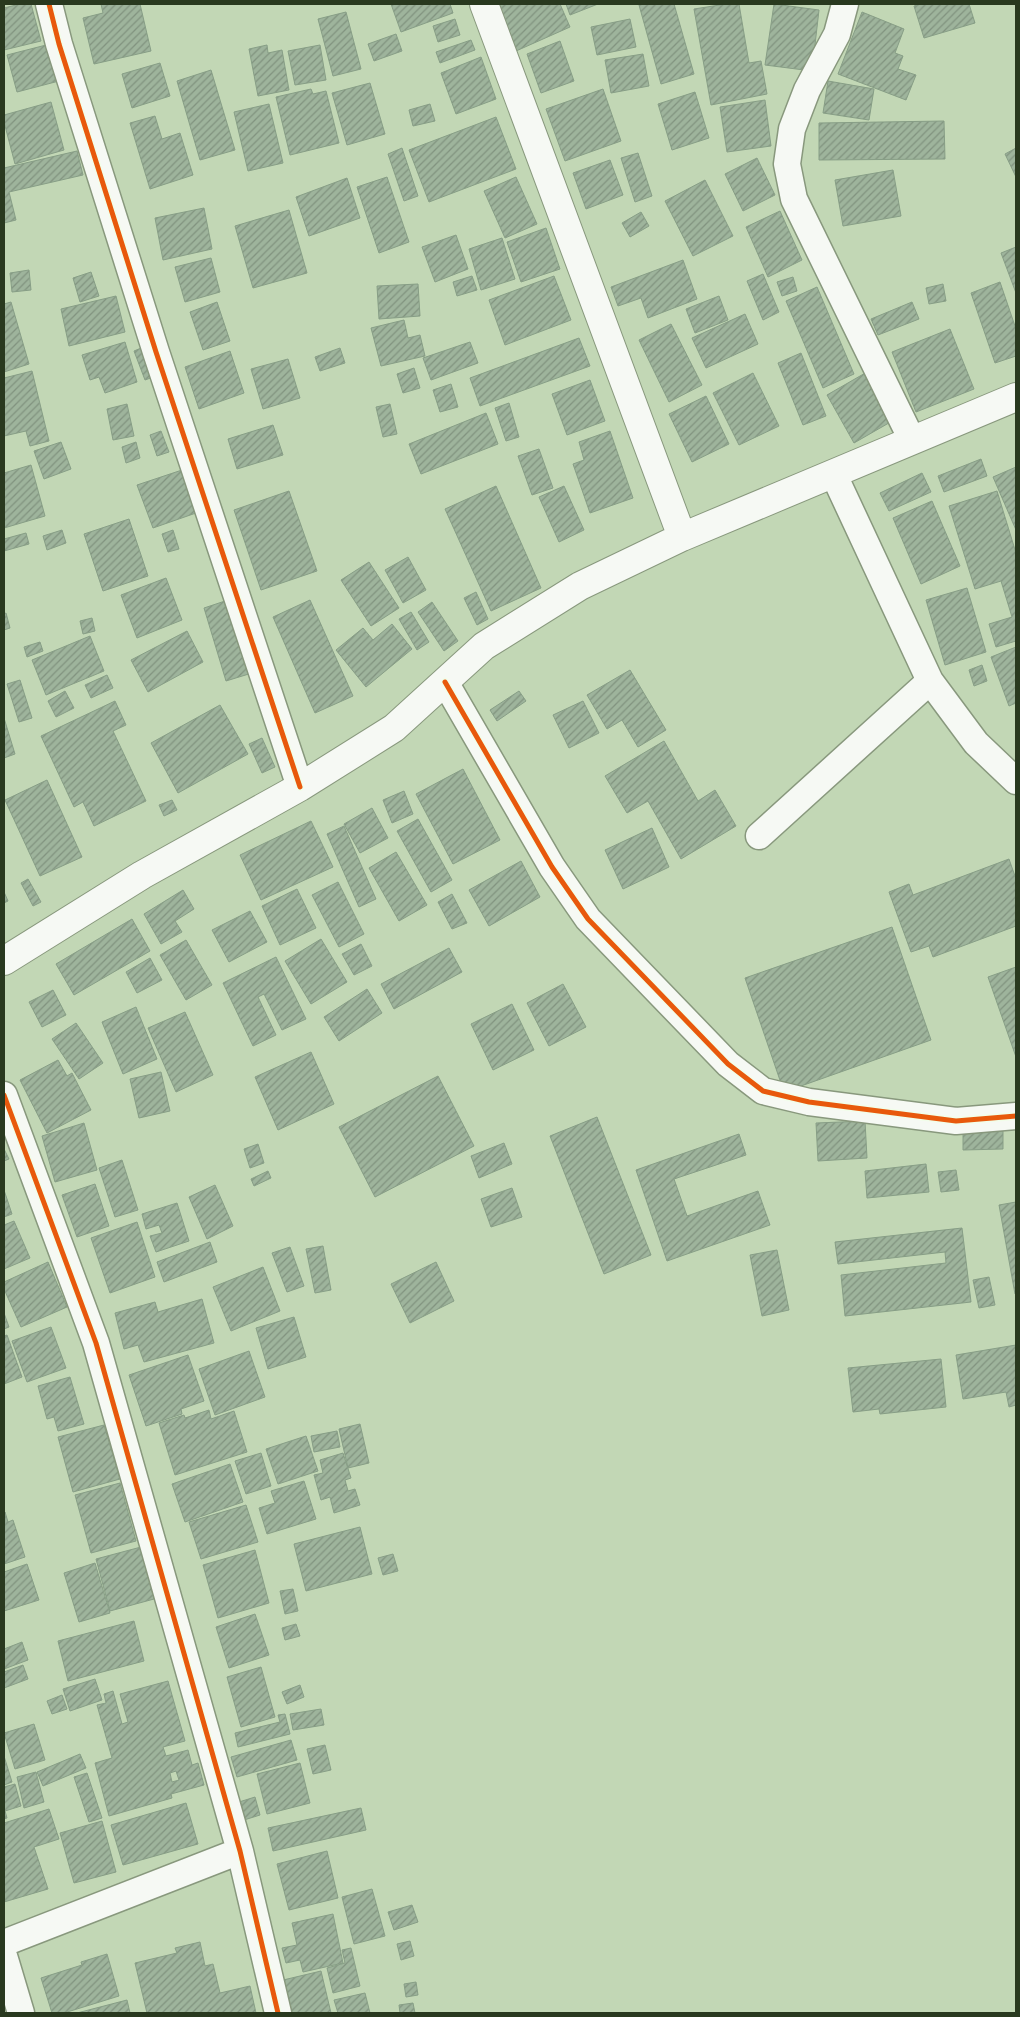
<svg xmlns="http://www.w3.org/2000/svg" width="1020" height="2017" viewBox="0 0 1020 2017" font-family="'Noto Sans',sans-serif">
  <defs>
    <pattern id="building-hatch" width="6" height="6" patternUnits="userSpaceOnUse" patternTransform="scale(1.25)"><rect width="6" height="6" fill="#9eb49c"/><path d="M-1 1l2-2M0 6l6-6M5 7l2-2" fill="none" stroke="#81937f"/></pattern>
  </defs>
  <rect width="100%" height="100%" fill="#c2d7b5"/>
  <path fill="url(#building-hatch)" stroke="#879e86" fill-rule="evenodd" d="M20 4H31L41 41 4 50V8Z
    M101 4H140L151 51 94 64 83 18 103 13Z
    M391 4H450L453 13 401 32Z
    M496 4H560L570 27 516 51Z
    M566 4H598L570 15Z
    M645 4H674L694 74 661 84 639 5Z
    M726 4H739L749 63 761 61 767 94 711 105 694 9Z
    M774 4 819 10 812 71 765 65Z
    M921 4H969L975 23 924 38 914 6Z
    M346 12 361 69 333 76 318 19Z
    M862 12 904 29 895 53 903 56 898 69 916 75 906 100 838 74Z
    M455 19 460 35 438 42 433 26Z
    M630 19 636 47 597 55 591 27Z
    M396 34 402 51 374 61 368 44Z
    M471 40 475 50 440 63 436 52Z
    M560 41 574 81 541 93 527 54Z
    M50 44 59 81 17 92 7 55Z
    M267 45 268 53 282 50 289 90 258 96 249 49Z
    M320 45 326 80 295 85 288 51Z
    M643 54 649 86 611 93 605 60Z
    M481 57 496 99 456 114 441 73Z
    M160 63 170 96 132 108 122 74Z
    M211 70 235 150 200 160 177 81Z
    M828 81 874 89 869 120 823 113Z
    M370 83 385 134 347 145 332 93Z
    M311 89 313 94 326 91 339 143 290 155 276 97Z
    M603 89 621 141 565 161 546 109Z
    M695 92 709 138 672 150 658 104Z
    M765 100 771 146 727 152 720 107Z
    M51 102 64 150 15 164 4 122V115Z
    M269 104 283 163 248 171 234 112Z
    M430 104 435 121 413 126 409 110Z
    M155 116 162 139 180 133 193 175 150 189 130 123Z
    M496 117 516 169 429 202 409 150Z
    M944 121 945 159 819 160V123Z
    M402 148 418 196 404 201 388 154Z
    M1016 148V177L1005 154Z
    M77 151 83 175 9 192 16 220 4 223V168Z
    M638 153 652 196 635 202 621 158Z
    M757 158 775 195 743 211 725 174Z
    M610 160 623 195 586 209 573 173Z
    M893 170 901 216 843 226 835 180Z
    M387 177 409 242 379 253 357 187Z
    M516 177 537 224 505 238 484 191Z
    M347 178 360 218 309 236 296 197Z
    M705 180 733 236 693 256 665 201Z
    M204 208 212 249 163 260 155 218Z
    M289 210 307 273 253 288 235 226Z
    M780 211 802 260 768 277 746 227Z
    M641 212 649 226 630 237 622 223Z
    M546 228 560 269 521 282 507 242Z
    M456 235 468 269 435 282 422 247Z
    M502 238 515 279 481 290 469 249Z
    M1016 247V293L1001 253Z
    M211 258 220 292 185 302 175 267Z
    M683 260 697 299 648 318 641 298 618 306 611 287Z
    M29 270 31 290 12 292 10 273Z
    M91 272 99 296 80 302 73 278Z
    M763 274 779 312 763 320 747 281Z
    M472 276 477 290 457 296 453 282Z
    M554 276 571 320 505 345 489 300Z
    M793 277 797 291 782 296 777 282Z
    M1000 282 1016 329V356L995 363 971 293Z
    M418 284 420 316 379 319 377 286Z
    M943 284 946 301 929 304 926 288Z
    M817 287 854 374 823 388 786 301Z
    M116 296 125 332 69 346 61 309Z
    M719 296 728 320 695 333 686 309Z
    M11 302 29 364 4 372V304Z
    M217 302 230 341 203 350 190 312Z
    M912 302 919 319 878 335 871 319Z
    M745 314 758 344 706 368 692 338Z
    M404 320 408 338 420 335 425 356 381 366 371 328Z
    M671 324 702 385 669 402 639 340Z
    M950 329 974 389 916 412 892 352Z
    M579 338 590 366 480 406 470 378Z
    M125 342 137 382 105 393 99 377 90 380 82 355Z
    M470 342 478 363 431 380 423 358Z
    M146 346 156 376 145 380 134 351Z
    M340 348 345 363 320 371 315 357Z
    M230 351 244 393 199 409 185 367Z
    M801 353 826 416 803 425 778 363Z
    M288 359 300 398 263 409 251 369Z
    M414 368 420 388 403 393 397 374Z
    M32 371 49 441 30 446 26 431 4 436V378Z
    M867 372 894 420 854 443 827 395Z
    M753 373 779 426 739 445 713 393Z
    M590 380 605 421 567 435 552 394Z
    M451 384 458 407 440 412 433 390Z
    M706 396 729 444 692 462 669 414Z
    M509 403 519 437 506 441 495 408Z
    M127 404 134 436 113 440 107 409Z
    M390 404 397 434 383 437 376 407Z
    M486 413 498 444 421 474 409 444Z
    M273 425 283 455 237 469 228 439Z
    M161 431 169 452 157 456 150 435Z
    M610 431 633 498 590 513 573 464 584 460 579 442Z
    M61 442 71 469 44 479 34 451Z
    M136 442 140 458 126 463 122 447Z
    M539 449 553 488 532 495 518 456Z
    M981 459 987 476 944 492 938 476Z
    M31 465 45 516 4 528V473Z
    M1016 467V530L993 477Z
    M182 470 196 513 153 528 137 485Z
    M922 473 931 492 889 511 880 493Z
    M496 486 541 588 491 611 445 509Z
    M564 486 584 530 559 542 539 497Z
    M289 491 317 571 261 590 234 510Z
    M997 491 1016 553V641L996 647 989 624 1012 617 1001 581 975 589 949 506Z
    M932 501 960 566 921 584 893 518Z
    M129 519 148 576 103 591 84 534Z
    M62 530 66 543 47 550 43 536Z
    M173 530 179 549 168 552 162 534Z
    M26 533 29 544 4 551V539Z
    M408 557 426 590 403 603 385 570Z
    M369 562 399 608 371 626 341 580Z
    M166 578 182 620 137 638 121 595Z
    M967 588 986 652 945 665 926 600Z
    M476 592 488 619 477 625 464 598Z
    M231 599 252 673 226 681 204 608Z
    M310 600 353 696 315 713 273 617Z
    M432 602 458 641 444 651 418 612Z
    M411 612 429 642 417 650 399 619Z
    M6 613 10 628 4 630V614Z
    M92 618 95 631 83 634 80 621Z
    M392 624 412 649 366 687 336 650 363 628 373 640Z
    M187 631 203 662 148 692 131 660Z
    M90 636 104 671 46 695 32 660Z
    M40 642 43 651 27 657 24 647Z
    M1016 647V703L1009 706 991 657Z
    M982 665 987 681 974 686 969 670Z
    M630 670 666 730 638 747 622 720 607 729 587 695Z
    M107 675 113 688 91 698 85 685Z
    M20 680 32 718 19 722 7 684Z
    M65 691 74 708 56 717 48 701Z
    M519 691 526 701 497 721 490 710Z
    M115 701 126 725 113 731 146 801 94 826 83 802 74 807 41 736Z
    M583 701 599 733 569 748 553 715Z
    M220 705 248 754 178 793 151 743Z
    M4 718 15 754 4 758Z
    M262 738 275 767 262 773 249 744Z
    M664 741 698 801 715 790 736 826 681 859 648 801 627 813 605 776Z
    M463 769 500 840 453 864 416 794Z
    M47 780 82 857 40 876 5 800Z
    M404 791 413 814 392 823 383 800Z
    M172 800 177 810 164 816 159 805Z
    M372 808 388 838 360 853 344 824Z
    M418 819 452 880 431 892 397 831Z
    M311 821 333 867 261 900 240 855Z
    M344 826 376 899 359 907 327 834Z
    M652 828 669 867 623 889 605 850Z
    M396 852 427 905 399 921 369 868Z
    M1009 859 1016 879V926L933 957 929 946 911 952 889 892 909 884 913 895Z
    M521 861 540 897 489 926 469 890Z
    M28 879 41 902 33 906 21 883Z
    M338 882 364 934 339 947 312 895Z
    M297 889 316 928 280 945 262 906Z
    M183 890 194 909 175 921 182 932 161 944 144 914Z
    M4 892 8 901 4 903Z
    M452 894 467 923 452 929 438 902Z
    M250 911 267 942 229 962 212 930Z
    M132 919 150 951 74 995 56 964Z
    M892 927 931 1040 784 1092 745 978Z
    M321 939 347 982 311 1004 285 961Z
    M186 940 212 985 186 1000 160 955Z
    M361 944 372 966 354 975 342 954Z
    M449 948 462 972 394 1009 381 984Z
    M276 957 306 1019 282 1030 264 994 258 997 276 1035 253 1046 223 983Z
    M150 958 162 980 137 993 126 972Z
    M1016 967V1057L988 977Z
    M563 984 586 1027 549 1046 527 1003Z
    M367 989 382 1013 339 1041 324 1017Z
    M53 990 66 1015 42 1027 29 1002Z
    M512 1004 534 1050 493 1070 471 1024Z
    M136 1007 157 1059 123 1074 102 1022Z
    M185 1012 213 1075 176 1092 148 1028Z
    M76 1023 103 1063 79 1079 52 1039Z
    M311 1052 334 1104 278 1130 255 1077Z
    M58 1060 67 1076 72 1073 91 1110 47 1133 20 1080Z
    M161 1072 170 1111 139 1118 130 1079Z
    M438 1076 474 1146 375 1197 339 1127Z
    M597 1117 651 1255 604 1274 550 1136Z
    M865 1121 867 1158 818 1161 816 1123Z
    M84 1123 97 1170 55 1182 42 1136Z
    M963 1131H1003V1149L963 1150Z
    M739 1134 746 1155 674 1179 687 1216 758 1191 770 1225 667 1261 636 1170Z
    M504 1143 512 1164 479 1178 471 1156Z
    M258 1144 264 1163 250 1168 244 1149Z
    M4 1149 9 1159 4 1161Z
    M122 1160 138 1210 115 1217 99 1168Z
    M926 1164 929 1192 867 1198 865 1171Z
    M956 1170 959 1190 941 1192 938 1172Z
    M268 1171 271 1178 254 1186 251 1179Z
    M95 1184 109 1226 77 1237 62 1195Z
    M215 1185 233 1226 207 1239 189 1197Z
    M512 1188 522 1217 491 1227 481 1199Z
    M4 1190 12 1214 4 1217Z
    M1016 1202V1294H1015L999 1205Z
    M177 1203 189 1241 156 1252 150 1236 162 1233 159 1225 146 1229 142 1214Z
    M14 1221 30 1258 4 1269V1225Z
    M137 1222 155 1277 110 1293 91 1238Z
    M962 1228 971 1302 845 1316 841 1275 946 1263 945 1252 838 1264 835 1242Z
    M210 1242 217 1262 164 1282 157 1262Z
    M323 1246 331 1290 315 1293 306 1249Z
    M290 1247 304 1286 287 1292 272 1253Z
    M777 1250 789 1310 762 1316 750 1255Z
    M48 1262 67 1307 21 1327 4 1289V1282Z
    M436 1262 454 1301 410 1323 391 1284Z
    M263 1267 280 1311 231 1331 213 1287Z
    M989 1277 995 1305 979 1308 973 1280Z
    M202 1299 214 1343 144 1362 138 1345 124 1349 115 1313 155 1302 158 1312Z
    M4 1313 9 1327 4 1329Z
    M294 1317 306 1357 268 1369 256 1328Z
    M51 1327 66 1368 27 1382 12 1341Z
    M7 1335 22 1377 4 1384V1336Z
    M1016 1345V1405L1009 1407 1006 1392 963 1399 956 1355Z
    M249 1351 265 1397 215 1415 199 1369Z
    M188 1355 204 1401 181 1409 182 1414 146 1426 129 1375Z
    M941 1359 946 1407 880 1414 879 1409 853 1412 848 1368Z
    M70 1377 84 1424 58 1431 54 1417 47 1419 38 1386Z
    M209 1410 211 1419 234 1411 247 1452 175 1475 159 1423 184 1415 185 1418Z
    M360 1424 369 1463 348 1468 339 1429Z
    M104 1425 120 1479 73 1492 58 1437Z
    M337 1431 340 1447 314 1452 311 1436Z
    M306 1436 318 1471 278 1484 266 1449Z
    M261 1453 271 1486 246 1494 235 1461Z
    M343 1453 351 1478 345 1480 348 1491 355 1489 360 1505 334 1513 330 1497 321 1500 314 1475 323 1473 320 1460Z
    M230 1464 243 1502 185 1522 172 1484Z
    M304 1481 316 1519 267 1534 259 1508 275 1503 271 1491Z
    M120 1483 136 1541 91 1553 75 1495Z
    M246 1505 258 1542 201 1559 189 1522Z
    M5 1512 8 1522 13 1520 25 1557 4 1564Z
    M360 1527 372 1574 306 1591 294 1544Z
    M141 1547 154 1599 110 1611 96 1559Z
    M255 1550 269 1603 218 1618 203 1565Z
    M393 1554 398 1571 383 1575 378 1558Z
    M95 1563 110 1613 79 1622 64 1573Z
    M27 1564 39 1600 4 1611V1572Z
    M293 1589 298 1611 285 1614 280 1591Z
    M255 1614 269 1655 229 1668 216 1627Z
    M134 1621 144 1661 68 1681 58 1641Z
    M296 1624 300 1636 285 1640 282 1628Z
    M22 1642 28 1660 4 1669V1649Z
    M23 1665 28 1679 4 1688V1672Z
    M261 1667 275 1717 241 1727 227 1677Z
    M95 1679 102 1700 70 1711 63 1689Z
    M168 1681 185 1741 163 1747 166 1756 188 1750 192 1765 198 1763 204 1785 171 1794 172 1798 109 1816 95 1763 112 1758 97 1705 106 1703 104 1694 113 1691 122 1724 128 1722 120 1694ZM176 1771 179 1780 172 1782 170 1773Z
    M300 1685 304 1697 287 1704 282 1692Z
    M62 1695 67 1709 52 1714 47 1701Z
    M321 1709 324 1725 293 1730 290 1714Z
    M285 1714 290 1734 238 1747 235 1733 280 1722 278 1715Z
    M34 1724 45 1760 15 1769 4 1733Z
    M291 1740 297 1760 237 1777 231 1757Z
    M325 1745 331 1770 313 1774 307 1749Z
    M80 1754 86 1768 43 1786 37 1772Z
    M4 1756 12 1782 4 1785Z
    M300 1763 310 1803 267 1814 257 1774Z
    M36 1772 44 1802 24 1808 17 1777Z
    M87 1773 102 1818 89 1822 74 1777Z
    M15 1784 21 1806 5 1811 7 1818 4 1819V1787Z
    M255 1797 260 1815 244 1820 239 1802Z
    M186 1803 198 1844 123 1865 111 1825Z
    M361 1808 366 1830 273 1851 268 1828Z
    M49 1809 59 1839 34 1847 48 1889 4 1902V1823Z
    M102 1821 116 1872 74 1883 60 1833Z
    M327 1851 338 1898 289 1910 277 1864Z
    M372 1889 385 1936 354 1944 342 1897Z
    M412 1905 418 1922 394 1930 388 1912Z
    M333 1914 343 1963 303 1972 300 1960 286 1963 282 1948 297 1945 292 1923Z
    M410 1941 414 1956 401 1960 397 1944Z
    M200 1942 205 1966 213 1964 220 1993 250 1986 256 2013H147L135 1963 177 1953 175 1948Z
    M351 1948 360 1986 333 1993 327 1968 345 1963 342 1950Z
    M107 1954 119 1996 64 2013H52L41 1978 82 1965 81 1962Z
    M321 1971 331 2013H287L279 1981Z
    M416 1982 418 1995 406 1997 404 1984Z
    M365 1993 370 2013H338L334 2000Z
    M127 2000 130 2013H77Z
    M413 2003 415 2013H400L399 2005Z"/>
  <g fill="none" stroke-linecap="round" stroke-linejoin="round">
    <g stroke="#88987d" stroke-width="29">
      <path id="street" d="M49 4 59 44 156 352 300 787
        M845 4 837 34 807 90 792 129 787 164 794 199 912 440
        M834 475 930 681 976 743 1016 781
        M445 682 552 867 588 919 728 1064 763 1091 809 1102 956 1121 1016 1116
        M759 836 930 681
        M4 1095 96 1343 240 1851 278 2013
        M4 1943 240 1851
        M4 1956 21 2013"/>
    </g>
    <g stroke="#88987d" stroke-width="30">
      <path id="secondary" d="M484 4 682 537
        M4 961 142 875 300 787 394 728 484 646 580 586 682 537 1016 397"/>
    </g>
    <use href="#street" stroke="#f6f9f4" stroke-width="26"/>
    <use href="#secondary" stroke="#f6f9f4" stroke-width="28"/>
    <g stroke="#f1feea" stroke-width="8">
      <path id="cycleway" d="M49 4 59 44 156 352 300 787
        M445 682 552 867 588 919 728 1064 763 1091 809 1102 956 1121 1016 1116
        M4 1095 96 1343 240 1851 278 2013"/>
    </g>
    <use href="#cycleway" stroke="#e8590c" stroke-width="5"/>
  </g>
  <rect width="1020" height="2017" fill="none" stroke="#29391f" stroke-width="10"/>
</svg>
